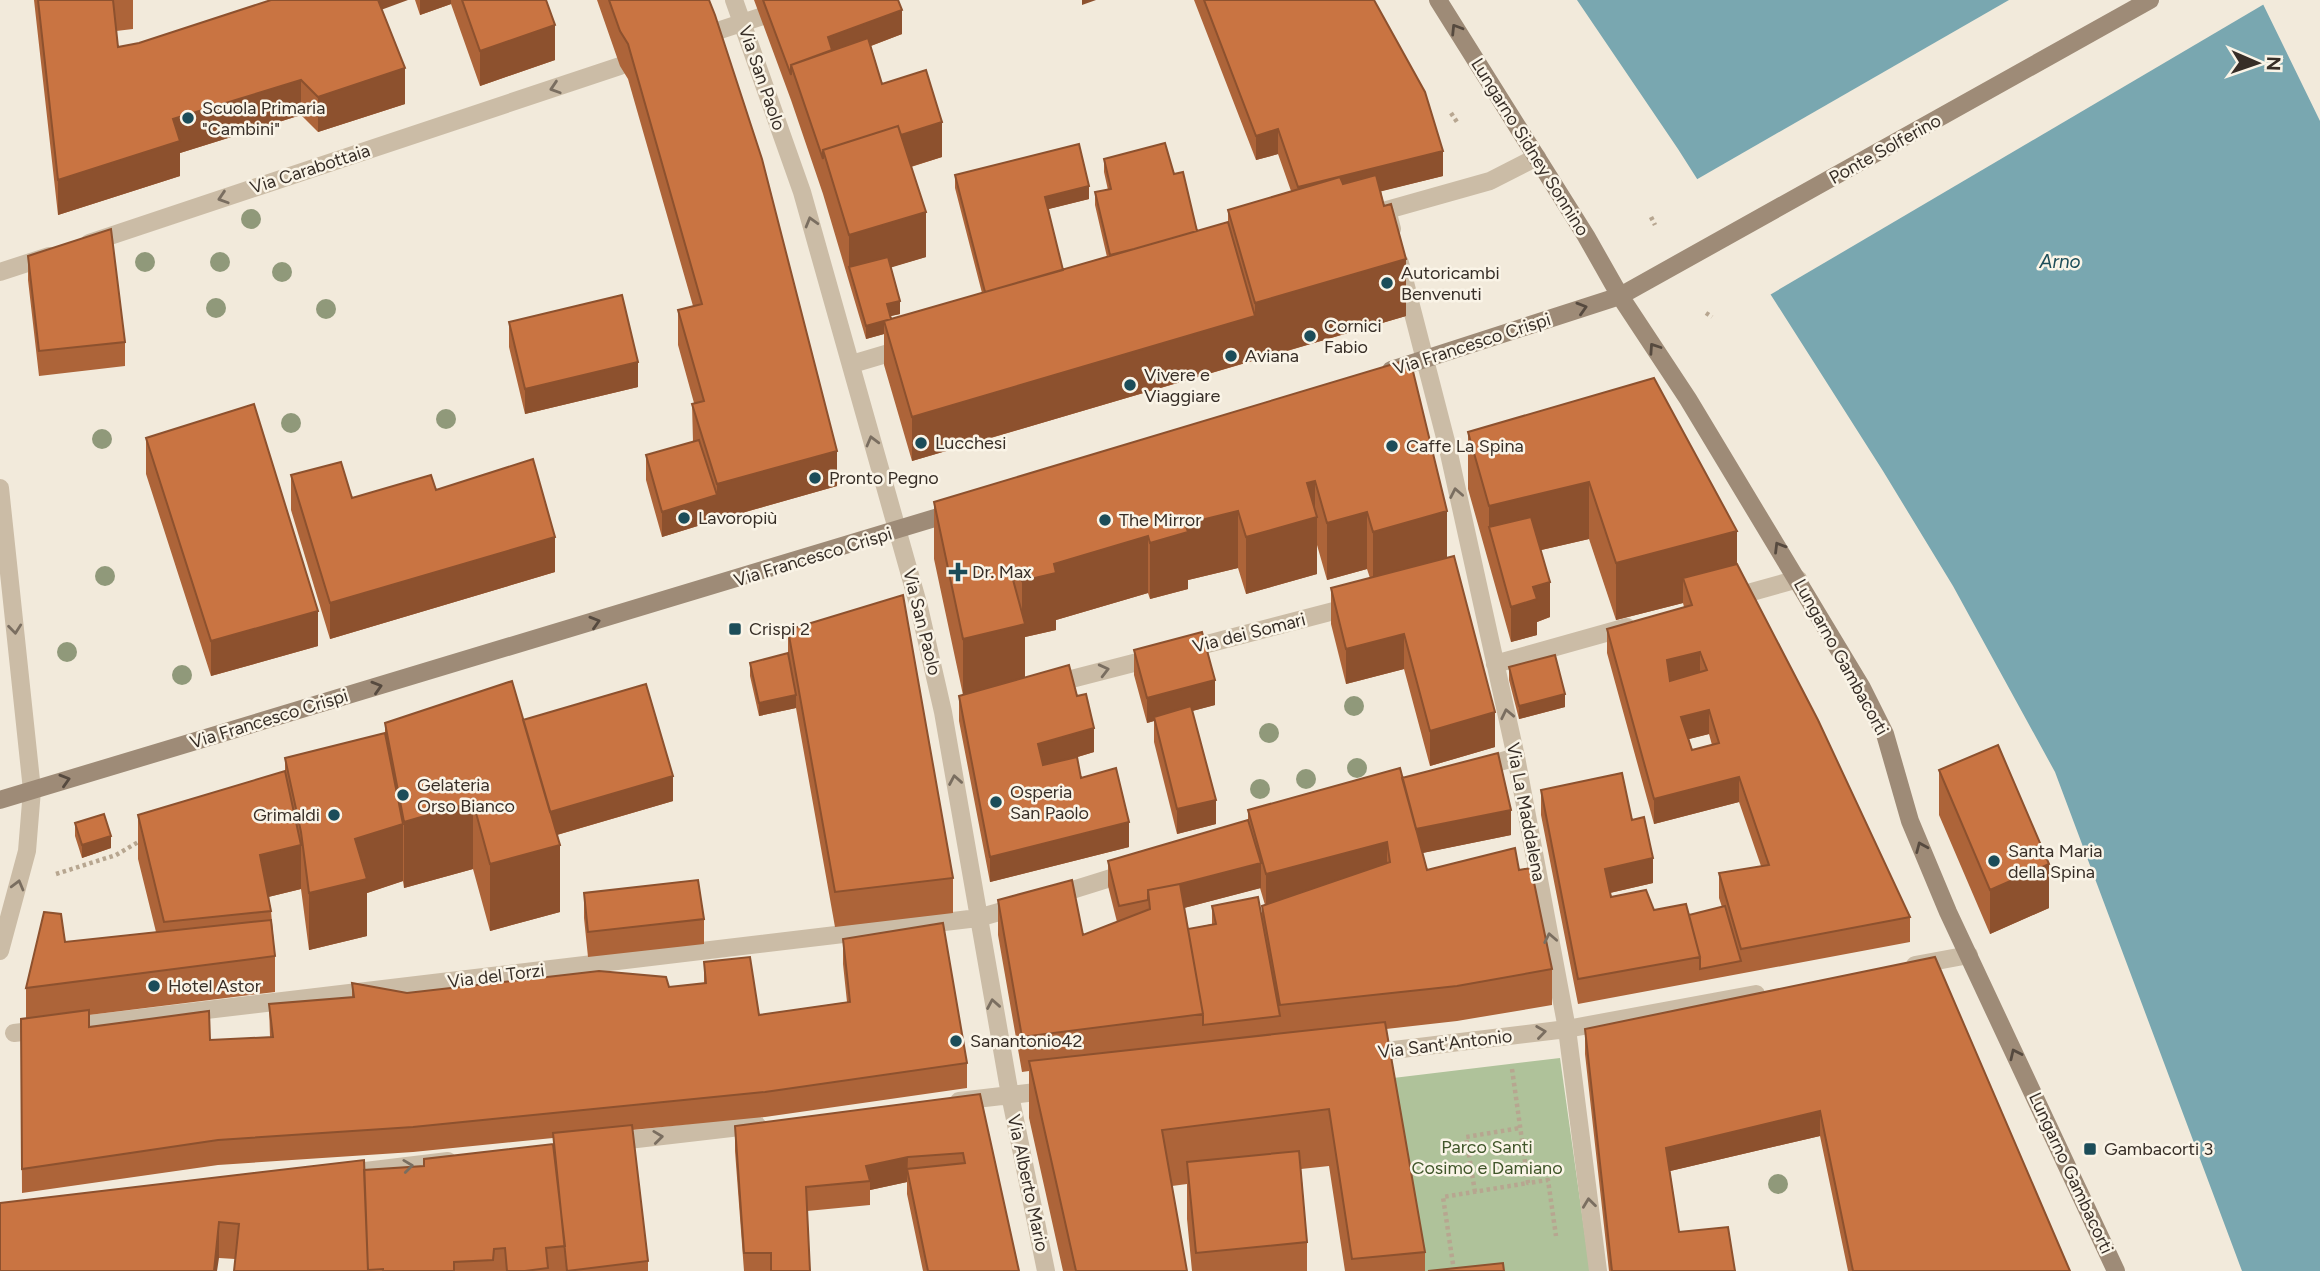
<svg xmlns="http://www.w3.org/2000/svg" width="2320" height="1271" viewBox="0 0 2320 1271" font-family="Figtree,sans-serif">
  <rect width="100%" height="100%" fill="#f2eadb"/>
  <path fill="#afc29a" d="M1560 1058 1590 1271H1419L1385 1079Z"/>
  <path fill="#79a7b0" d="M1577 0H2261L2320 121V1271H2242L2055 772 1953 586 1883 471 1678 149Z"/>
  <path fill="#f2eadb" d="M2009 0H2265L2266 3 1768 296 1694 181Z"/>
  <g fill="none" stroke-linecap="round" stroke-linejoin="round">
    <path stroke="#b7a690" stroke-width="4.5" stroke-dasharray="3.5 3.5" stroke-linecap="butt" d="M1451 113 1457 122
      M1651 217 1655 225
      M1706 313 1712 317
      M56 874 116 855 140 841
      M1512 1069 1528 1183 1548 1180 1556 1236
      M1475 1192 1466 1137 1520 1128
      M1454 1271 1443 1197 1528 1183"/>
    <path stroke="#cbbca6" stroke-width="18" d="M734 0 802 192 919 607 943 712 1010 1095 1046 1271
      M708 34 760 17
      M1392 229 1387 210 1490 181 1537 157
      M89 243 620 66
      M1400 263 1448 449 1516 757 1567 1029 1598 1271
      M0 272 49 256
      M852 364 906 348
      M0 488 32 790 27 851 0 951
      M1741 595 1798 579
      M1184 650 1353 606
      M1495 664 1627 627
      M1052 684 1157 657
      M1479 768 1516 757
      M1053 896 1130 872
      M1915 965 1969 955
      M14 1033 978 918 1020 906
      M1369 1053 1567 1029 1756 994
      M959 1101 1053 1090
      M611 1142 757 1125
      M357 1172 448 1161"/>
    <path stroke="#9e8b77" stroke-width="18" d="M1438 0 1586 236 1620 296 1688 399 1862 688 1885 734 1910 821 1948 912 2116 1271
      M1391 370 1620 296 2150 0
      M0 800 955 512"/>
  </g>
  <g fill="#90997a">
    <circle cx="251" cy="219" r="10"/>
    <circle cx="145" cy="262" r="10"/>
    <circle cx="220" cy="262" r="10"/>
    <circle cx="282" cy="272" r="10"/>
    <circle cx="216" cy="308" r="10"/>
    <circle cx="326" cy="309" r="10"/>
    <circle cx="446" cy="419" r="10"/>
    <circle cx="291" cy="423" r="10"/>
    <circle cx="102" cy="439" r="10"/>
    <circle cx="105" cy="576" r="10"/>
    <circle cx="67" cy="652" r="10"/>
    <circle cx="182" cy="675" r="10"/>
    <circle cx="1354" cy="706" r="10"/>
    <circle cx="1269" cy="733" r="10"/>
    <circle cx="1357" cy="768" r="10"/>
    <circle cx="1306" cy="779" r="10"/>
    <circle cx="1260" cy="789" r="10"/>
    <circle cx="1778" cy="1184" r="10"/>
  </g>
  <path fill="#ad6439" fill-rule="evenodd" d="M34 0H133V29L116 31 118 47 382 10 405 104 318 132 301 115 180 153V176L58 215Z
    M415 0H546L555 60 480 86 451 4 420 15Z
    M597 0H709L837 486 717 520 662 537 646 480V455L693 442 692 404 694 403 678 345V310L693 306 628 79 620 66Z
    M754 0H898L902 34 871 46 882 84 942 157 911 167 926 257 891 267 900 314 890 316 891 319 982 293 955 188V175L1089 199 1048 209 1063 270 1107 257 1095 205V192L1108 190 1104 172V159L1174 174 1197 231 1228 222V210L1291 191 1278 154 1256 160 1194 0H1374L1443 176 1381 191 1406 316 912 461 884 365V334L866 339 823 194 791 100Z
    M28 256 125 342V366L39 376 28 280Z
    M509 322 638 387 525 414 509 347Z
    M1410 359 1447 558 1495 747 1430 766 1404 669 1346 684 1331 624V588L1370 578 1367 569 1327 580 1317 545V574L1246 594 1238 568 1188 580V589L1150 599 1148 593 1056 620V630L1025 637V677L1094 752 1074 758 1081 778 1129 847 990 882 959 721V696L963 695 934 559V502Z
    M1654 378 1737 564 1910 917V942L1578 1004 1541 815V790L1632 820 1653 883 1610 893 1611 897 1654 910 1689 915 1722 907 1719 898V873L1761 866 1739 802 1654 824 1607 653V629L1684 607 1683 603 1616 620 1589 539 1541 550 1550 617 1537 622V635L1511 642 1468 489V432ZM1709 734 1712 745 1692 750 1689 739Z
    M146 438 318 646 211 676 146 474Z
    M291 475 352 498 436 490 555 572 330 639 291 510Z
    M788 630 953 878V913L835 927 796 708 759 716 750 676V663L788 653Z
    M1134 650 1215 705 1192 711 1216 824 1177 834 1154 742V721L1147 723 1134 675Z
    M1509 667 1565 707 1519 719 1509 680Z
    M523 720 673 801 557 835 560 912 490 931 473 869 404 888 403 881 367 893V936L309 950 301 889 268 897 271 911 275 956V992L89 1015V1027L210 1040 270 1037 269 1004 352 997V983L407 993 669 987 704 983V962L759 1015 847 1002 843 964V939L967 1063V1088L765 1117 632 1130 648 1261V1271H234L235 1259 219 1258 0 1271 364 1170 424 1166 553 1144V1138L413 1152 218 1165 22 1193 21 1019H26V988L65 942 156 932 138 859V815L285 771V758L385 733V723Z
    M1939 770 2049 908 1990 934 1939 815Z
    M1402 778 1511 835 1422 853 1427 870H1519L1552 969V1005L1457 1021 1386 1029 1425 1252V1271H1345L1329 1166 1301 1169 1307 1242V1271H1192L1187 1219V1184L1172 1186 1187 1271H1063L1029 1118V1071L1022 1072 998 935V900L1083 935 1117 922 1108 886V861L1248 820V810ZM1260 888 1265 905 1262 906V919L1212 906V924L1188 929 1184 908Z
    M75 823 111 848 82 858 75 836Z
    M584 893 704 919V944L588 957 584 918Z
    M1935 957 2070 1271H1848L1820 1136 1670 1171 1679 1232 1735 1271H1609L1585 1054V1029Z
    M980 1094 1019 1271H923L907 1194V1182L870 1190V1205L807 1211 810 1271H744L735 1151V1126Z"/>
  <path fill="#8d512e" d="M370 0H408L370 14Z
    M420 0H451V4L420 15Z
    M1082 0H1096L1082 5Z
    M902 10V34L836 59 828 37Z
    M555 25V60L480 86V51Z
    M405 68V104L318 132V97Z
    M301 80V115L180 153V176L58 215V180L173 119Z
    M942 122V157L835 190 825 158Z
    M1278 129V154L1256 160V136Z
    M1443 151V176L1298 212V187Z
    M1089 186V199L1045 210V197Z
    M926 212V257L853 279 849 267V280V235Z
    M1406 259V316L1255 360V303Z
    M900 301V314L887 317V304Z
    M1255 316V360L912 461V417Z
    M891 319 884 321V334L866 339V326Z
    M638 362V387L525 414V389Z
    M837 451V486L717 520 662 537V512L717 495V484Z
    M1315 481V517H1317V574L1246 594V537L1307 483Z
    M1589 482V539L1498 560 1489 527V506Z
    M1238 511V568L1188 580V589L1150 599V543L1185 524Z
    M1447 511V568L1373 589V532Z
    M1367 512V569L1327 580V523Z
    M1737 531V588L1683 578V603L1616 620V563Z
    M1148 536V593L1056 620V630L1025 637V681L963 696V639L1022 624V581L1054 564Z
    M555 537V572L330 639V603Z
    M1550 582V617L1537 622V635L1511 642V607L1533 587Z
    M318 611V646L211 676V641Z
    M1404 634V669L1346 684V649Z
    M1700 652V677L1667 685V660Z
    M1215 680V705L1155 721 1154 717V721L1147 723V698Z
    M1565 694V707L1519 719V706Z
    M796 695V708L759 716V703Z
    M1709 710V734L1681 741V717Z
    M1495 712V747L1430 766V731Z
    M1094 728V752L1038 769V744Z
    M673 776V801L546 838V813Z
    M1739 777V802L1654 824V799Z
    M1216 800V824L1177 834V809Z
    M473 802V869L404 888V822Z
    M1511 810V835L1413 855V830Z
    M1129 822V847L990 882V857Z
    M403 824V881L367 893V936L309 950V893L355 839Z
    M111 836V848L82 858V845Z
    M1387 842V877L1266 909V874Z
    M301 845V889L260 899V855Z
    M560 845V912L490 931V864Z
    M1653 858V883L1605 894V869Z
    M1261 863V888L1180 909 1176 885Z
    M2049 864V908L1990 934V890Z
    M1820 1111V1136L1666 1172V1148Z
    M908 1157 907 1182 870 1190V1181L866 1166Z
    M219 1222V1258L217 1271H214Z"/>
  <path fill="#c97442" stroke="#8d512e" stroke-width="2" fill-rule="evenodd" d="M38 0H113L118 47 139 43 271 0H378L405 68 318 97 301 80 173 119 180 141 58 180Z
    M462 0H546L555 25 480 51Z
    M609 0H709L715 15 762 159 837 451 717 484 692 404 704 401 678 310 702 304 628 44 620 31Z
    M763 0H898L902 10 828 37 832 50 791 65V75Z
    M1204 0H1374L1425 92 1443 151 1298 187 1278 129 1256 136Z
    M868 38 882 84 926 70 942 122 901 135 898 126 823 150V159L791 65Z
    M898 126 926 212 849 235 823 150Z
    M1165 143 1174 174 1183 172 1197 231 1134 249 1110 255 1095 192 1111 189 1104 159Z
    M1079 144 1089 186 1045 197 1063 270 985 292 955 175Z
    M1376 175 1384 206 1391 204 1406 259 1255 303 1228 210 1340 177 1343 184Z
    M1228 222 1255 316 912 417 884 321Z
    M111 229 125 342 39 351 28 256Z
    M888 257 900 301 887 304 891 319 866 326 849 267Z
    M622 295 638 362 525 389 509 322Z
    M1410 359 1447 511 1373 532 1367 512 1327 523 1315 481 1307 483 1317 517 1246 537 1238 511 1185 524 1188 532 1150 543 1148 536 1054 564 1056 573 1022 581 1020 575 1012 576 1025 624 963 639 934 502Z
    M1654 378 1737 531 1616 563 1589 482 1489 506 1468 432Z
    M254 404 318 611 211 641 146 438Z
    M699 440 717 495 662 512 646 455Z
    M533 459 555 537 330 603 291 475 341 462 352 498 431 475 436 490Z
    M1531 517 1550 582 1533 587 1537 599 1511 607 1489 527Z
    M1454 556 1495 712 1430 731 1404 634 1346 649 1331 588Z
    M1737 564 1818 720 1910 917 1741 949 1719 873 1769 865 1739 777 1654 799 1607 629 1692 605 1683 578ZM1700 652 1707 670 1670 681 1667 660ZM1709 710 1719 743 1692 750 1681 717Z
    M903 595 953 878 835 892 788 630Z
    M1202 632 1215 680 1147 698 1134 650Z
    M788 653 796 695 759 703 750 663Z
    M1555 655 1565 694 1519 706 1509 667Z
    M1069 665 1077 696 1086 694 1094 728 1038 744 1043 765 1077 757 1081 778 1116 768 1129 822 990 857 959 696Z
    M512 681 560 845 490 864 473 802 404 822 385 723Z
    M646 684 673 776 550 812 523 720Z
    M1191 706 1216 800 1177 809 1154 717Z
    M385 733 403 824 355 839 367 879 309 893 301 832 285 758Z
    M1998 745 2049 864 1990 890 1939 770Z
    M1498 753 1511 810 1416 829 1402 778Z
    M1400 768 1427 870 1515 848 1519 870 1531 868 1552 969 1457 986 1280 1005 1262 906 1390 862 1387 842 1266 874 1248 810Z
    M285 771 301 845 260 855 271 911 164 922 138 815Z
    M1622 773 1632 820 1644 817 1653 858 1605 869 1611 897 1646 890 1654 910 1686 904 1700 957 1578 979 1541 790Z
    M104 814 111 836 82 845 75 823Z
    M1248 820 1261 863 1180 884 1148 890V900L1119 906 1108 861Z
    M698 880 704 919 588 932 584 893Z
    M1072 880 1083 935 1150 909 1148 890 1180 884 1203 1014 1022 1037 998 900Z
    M1258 897 1280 1016 1203 1025V1014L1188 929 1216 924 1212 906Z
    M1725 906 1741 961 1700 969V957L1689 915Z
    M44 912 61 914 65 942 271 920 275 956 26 988Z
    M943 923 967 1063 765 1092 413 1127 218 1140 22 1169 21 1019 89 1010V1027L209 1011 210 1040 273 1037 269 1004 354 997 352 983 407 993 599 971 666 977 669 987 706 983 704 962 750 957 759 1015 850 1002 843 939Z
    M1935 957 2070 1271H1853L1820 1111 1666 1148 1679 1232 1728 1227 1735 1271H1612L1585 1029Z
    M1385 1022 1425 1252 1352 1259 1329 1109 1162 1130 1187 1271H1076L1029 1061Z
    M980 1094 1019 1271H928L907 1169 965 1163 963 1153 908 1157 866 1166 870 1181 806 1187 810 1271H771V1253H744L735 1126Z
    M632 1125 648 1261 567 1271 553 1133Z
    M553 1144 565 1246 546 1248 548 1268 525 1271H507L505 1248 494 1249 493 1260 454 1262V1271H383V1269L368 1270 364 1170 424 1166V1159Z
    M1299 1151 1307 1242 1196 1253 1187 1162Z
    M364 1160 368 1271H234L239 1224 219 1222 214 1271H0V1203Z
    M1503 1263 1504 1271H1428Z"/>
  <defs><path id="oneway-chevron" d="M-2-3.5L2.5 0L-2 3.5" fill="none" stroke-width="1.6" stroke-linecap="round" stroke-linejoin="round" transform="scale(1.75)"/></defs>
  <g stroke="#564a3f">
    <use href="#oneway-chevron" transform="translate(1456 29) rotate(-122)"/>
    <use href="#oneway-chevron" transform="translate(1582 308) rotate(-17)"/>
    <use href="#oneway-chevron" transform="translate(1654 348) rotate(-124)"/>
    <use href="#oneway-chevron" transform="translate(1779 547) rotate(-121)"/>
    <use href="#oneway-chevron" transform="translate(595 622) rotate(-17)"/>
    <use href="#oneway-chevron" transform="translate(377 687) rotate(-17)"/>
    <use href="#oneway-chevron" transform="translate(65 780) rotate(-17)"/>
    <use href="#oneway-chevron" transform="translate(1921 847) rotate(-113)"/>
    <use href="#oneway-chevron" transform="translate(2015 1054) rotate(-115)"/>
  </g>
  <g stroke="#7a6e60">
    <use href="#oneway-chevron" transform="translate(555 88) rotate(162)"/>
    <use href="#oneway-chevron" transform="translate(223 198) rotate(162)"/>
    <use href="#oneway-chevron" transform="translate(811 222) rotate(-106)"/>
    <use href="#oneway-chevron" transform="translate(872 441) rotate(-105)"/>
    <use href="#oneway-chevron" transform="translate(1456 493) rotate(-101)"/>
    <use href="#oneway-chevron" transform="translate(15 629) rotate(84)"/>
    <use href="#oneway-chevron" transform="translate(1104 670) rotate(-14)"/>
    <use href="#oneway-chevron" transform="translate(1507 714) rotate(-102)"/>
    <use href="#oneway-chevron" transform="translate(955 780) rotate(-100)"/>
    <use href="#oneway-chevron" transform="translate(18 885) rotate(-75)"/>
    <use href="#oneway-chevron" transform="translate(1550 938) rotate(-101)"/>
    <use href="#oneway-chevron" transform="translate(993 1004) rotate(-100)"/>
    <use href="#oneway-chevron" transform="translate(1541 1032) rotate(-8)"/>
    <use href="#oneway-chevron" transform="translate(658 1137) rotate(-7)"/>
    <use href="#oneway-chevron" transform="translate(408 1166) rotate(-7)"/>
    <use href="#oneway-chevron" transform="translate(1589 1203) rotate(-97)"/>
  </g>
  <g fill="#1c4d59" stroke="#faf4e7" stroke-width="2.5">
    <circle cx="188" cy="118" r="7"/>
    <circle cx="1387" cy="283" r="7"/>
    <circle cx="1310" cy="336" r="7"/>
    <circle cx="1231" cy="356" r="7"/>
    <circle cx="1130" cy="385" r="7"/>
    <circle cx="921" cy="443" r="7"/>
    <circle cx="1392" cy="446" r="7"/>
    <circle cx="815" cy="478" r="7"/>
    <circle cx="684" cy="518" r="7"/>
    <circle cx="1105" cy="520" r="7"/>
    <path d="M954.5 561.5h7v7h7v7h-7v7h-7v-7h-7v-7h7z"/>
    <rect x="728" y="622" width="14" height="14" rx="3.5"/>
    <circle cx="403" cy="795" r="7"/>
    <circle cx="996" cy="802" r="7"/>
    <circle cx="334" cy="815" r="7"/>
    <circle cx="1994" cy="861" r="7"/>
    <circle cx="154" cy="986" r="7"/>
    <circle cx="956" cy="1041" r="7"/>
    <rect x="2083" y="1142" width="14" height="14" rx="3.5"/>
  </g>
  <g text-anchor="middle" stroke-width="5" stroke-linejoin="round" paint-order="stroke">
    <g font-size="18" fill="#372e27" stroke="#faf4e7">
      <text transform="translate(762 78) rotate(71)" y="6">Via San Paolo</text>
      <text transform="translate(1530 147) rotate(58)" y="6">Lungarno Sidney Sonnino</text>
      <text transform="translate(1885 149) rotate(-29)" y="6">Ponte Solferino</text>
      <text transform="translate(310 169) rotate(-18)" y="6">Via Carabottaia</text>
      <text transform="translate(1472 344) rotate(-18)" y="6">Via Francesco Crispi</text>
      <text transform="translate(813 557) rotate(-17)" y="6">Via Francesco Crispi</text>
      <text transform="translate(922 622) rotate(76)" y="6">Via San Paolo</text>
      <text transform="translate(1249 633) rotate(-14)" y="6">Via dei Somari</text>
      <text transform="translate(1841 657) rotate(61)" y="6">Lungarno Gambacorti</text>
      <text transform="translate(269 719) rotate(-17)" y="6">Via Francesco Crispi</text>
      <text transform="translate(1526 812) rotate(79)" y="6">Via La Maddalena</text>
      <text transform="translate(496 976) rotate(-7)" y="6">Via del Torzi</text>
      <text transform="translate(1445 1044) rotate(-7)" y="6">Via Sant'Antonio</text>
      <text transform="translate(2071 1173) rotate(65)" y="6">Lungarno Gambacorti</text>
      <text transform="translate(1028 1183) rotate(78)" y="6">Via Alberto Mario</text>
    </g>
    <g font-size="18" fill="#372e27" stroke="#faf4e7" text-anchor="start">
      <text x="202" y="114">Scuola Primaria<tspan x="202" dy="21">"Cambini"</tspan></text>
      <text x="1401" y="279">Autoricambi<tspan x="1401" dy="21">Benvenuti</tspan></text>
      <text x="1324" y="332">Cornici<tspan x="1324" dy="21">Fabio</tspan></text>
      <text x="1245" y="362">Aviana</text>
      <text x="1144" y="381">Vivere e<tspan x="1144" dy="21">Viaggiare</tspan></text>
      <text x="935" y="449">Lucchesi</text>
      <text x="1406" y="452">Caffe La Spina</text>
      <text x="829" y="484">Pronto Pegno</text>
      <text x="698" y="524">Lavoropiù</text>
      <text x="1119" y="526">The Mirror</text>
      <text x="972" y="578">Dr. Max</text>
      <text x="749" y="635">Crispi 2</text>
      <text x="417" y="791">Gelateria<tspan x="417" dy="21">Orso Bianco</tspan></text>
      <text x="1010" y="798">Osperia<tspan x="1010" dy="21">San Paolo</tspan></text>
      <text x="320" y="821" text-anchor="end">Grimaldi</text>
      <text x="2008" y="857">Santa Maria<tspan x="2008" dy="21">della Spina</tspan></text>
      <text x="168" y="992">Hotel Astor</text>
      <text x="970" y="1047">Sanantonio42</text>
      <text x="2104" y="1155">Gambacorti 3</text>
    </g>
    <g font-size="18" fill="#40562a" stroke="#faf4e7">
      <text x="1487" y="1153">Parco Santi<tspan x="1487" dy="21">Cosimo e Damiano</tspan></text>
    </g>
    <g font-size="19" font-style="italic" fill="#1c4d59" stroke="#faf4e7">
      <text x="2060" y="268">Arno</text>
    </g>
  </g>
  <g transform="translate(2257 63) rotate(92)" stroke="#faf4e7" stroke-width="5" paint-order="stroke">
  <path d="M0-5L12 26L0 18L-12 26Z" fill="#372e27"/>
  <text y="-10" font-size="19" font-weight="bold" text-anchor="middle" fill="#372e27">N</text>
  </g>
</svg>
